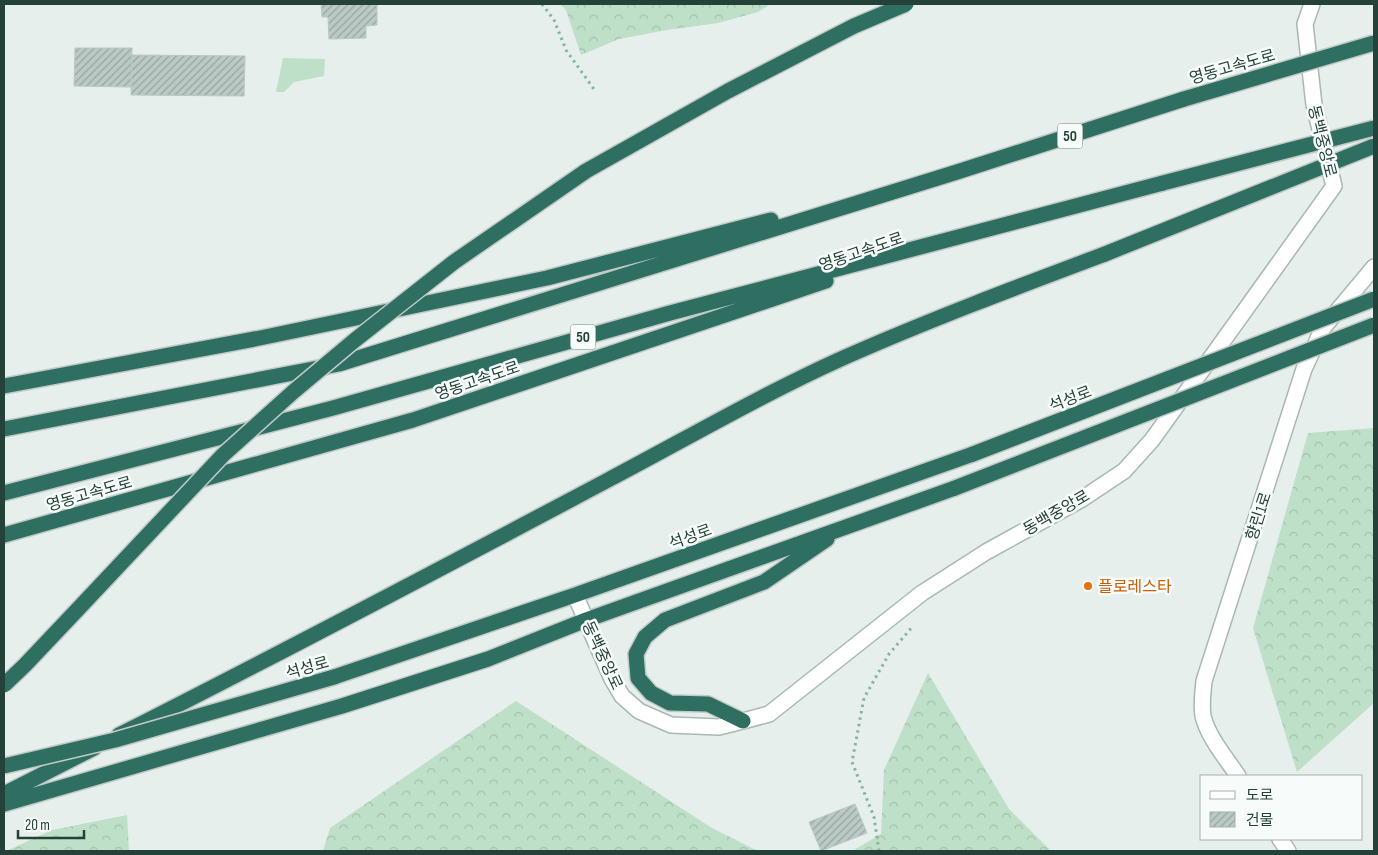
<svg xmlns="http://www.w3.org/2000/svg" width="1378" height="855" viewBox="0 0 1378 855" font-family="'Sofia Sans Condensed','Noto Sans KR',sans-serif">
  <defs>
    <pattern id="forest-crowns" width="20" height="18" patternUnits="userSpaceOnUse" patternTransform="scale(1.25)"><rect width="20" height="18" fill="#bfe0c8"/><path d="M2 6a3 3 0 1 1 6 0M12 15a3 3 0 1 1 6 0" fill="none" stroke="#a4c1ad"/></pattern>
    <pattern id="building-hatch" width="6" height="6" patternUnits="userSpaceOnUse" patternTransform="scale(1.25)"><rect width="6" height="6" fill="#bbcac4"/><path d="M-1 1l2-2M0 6l6-6M5 7l2-2" fill="none" stroke="#98a6a0"/></pattern>
  </defs>
  <rect width="100%" height="100%" fill="#e6efeb"/>
  <path fill="url(#forest-crowns)" d="M560 4H771L758 12 718 23 667 30 619 39 581 55 566 10Z
    M1374 428V703L1297 772 1253 628 1308 433Z
    M928 673 1009 809 1051 851H852L881 834 884 770Z
    M516 701 712 828 758 851H323L330 828Z
    M127 815 129 851H6L52 830Z"/>
  <path fill="#bfe0c8" d="M283 58 325 59 324 76 294 82 284 92H276Z"/>
  <path fill="url(#building-hatch)" stroke="#b8c9c2" d="M321 4H377V25L366 26V38L329 39 328 17H322Z
    M75 48H132L131 87 74 86Z
    M132 55 245 56 244 96 131 95Z
    M855 804 867 833 821 851 809 822Z"/>
  <g fill="none" stroke-linecap="round" stroke-linejoin="round">
    <g stroke="#a8b8b2" stroke-width="18">
      <path id="minor" d="M575 595 612 679 622 696 639 711 671 725 719 727 743 721 769 714 922 593 986 552 1082 499 1124 471 1152 440 1334 186 1314 105 1305 24 1312 4
        M1238 776C1226 758 1208 737 1203 716 1201 704 1203 693 1204 681L1304 369 1323 328 1374 267
        M1280 839 1288 851"/>
    </g>
    <g stroke="#c2cac8" stroke-width="18">
      <path id="highway" d="M4 386 260 338 547 278 771 220
        M4 429 339 364 957 172 1184 99
        M4 493 333 408 670 313 1163 183
        M4 535 413 420 826 281
        M334 677 575 595 973 454
        M743 721 708 704 670 703 651 693 638 678 636 654 645 637 665 620 764 582 827 539
        M119 735C283 652 446 566 608 480 686 439 763 394 843 358 929 320 1017 287 1105 254
        M4 794 94 748
        M4 804 342 706 488 659 586 620 955 488"/>
    </g>
    <path stroke="#86b3a5" stroke-width="3" stroke-dasharray="2.5 4" stroke-linecap="butt" d="M542 4 554 20 566 50 596 92
      M879 851 874 817 852 762 864 698 889 654 913 626"/>
    <use href="#minor" stroke="#fff" stroke-width="15"/>
    <use href="#highway" stroke="#2f6f62" stroke-width="15"/>
    <g stroke="#c2cac8" stroke-width="18" stroke-linecap="butt">
      <path id="highway-bridge" d="M1184 99 1374 43
        M1163 183 1374 128
        M1105 254 1374 146
        M973 454 1374 299
        M955 488 1374 325
        M4 685 25 665 79 608 223 455 293 392 355 340 454 262 586 171 728 91 854 26 906 4
        M4 766 115 740 334 677"/>
    </g>
    <use href="#highway-bridge" stroke="#2f6f62" stroke-width="15"/>
  </g>
  <circle fill="#e8710a" stroke="#f7fbf9" stroke-width="2" cx="1088" cy="586" r="5"/>
  <g text-anchor="middle" stroke-width="5" stroke-linejoin="round" paint-order="stroke">
    <g fill="#f7fbf9" stroke="#637a73" stroke-width="1">
      <rect x="1057.5" y="123.5" width="25" height="25" rx="4"/>
      <rect x="570.5" y="324.5" width="25" height="25" rx="4"/>
    </g>
    <g font-size="15" font-weight="bold" fill="#24423a">
      <text x="1070" y="141">50</text>
      <text x="583" y="342">50</text>
    </g>
    <g font-size="16" fill="#24423a" stroke="#f7fbf9">
      <text transform="translate(1232 66) rotate(-16)" y="6">영동고속도로</text>
      <text transform="translate(1323 141) rotate(76)" y="6">동백중앙로</text>
      <text transform="translate(861 251) rotate(-19)" y="6">영동고속도로</text>
      <text transform="translate(477 380) rotate(-19)" y="6">영동고속도로</text>
      <text transform="translate(1070 398) rotate(-21)" y="6">석성로</text>
      <text transform="translate(89 493) rotate(-16)" y="6">영동고속도로</text>
      <text transform="translate(1056 512) rotate(-30)" y="6">동백중앙로</text>
      <text transform="translate(1258 516) rotate(-72)" y="6">향린1로</text>
      <text transform="translate(690 536) rotate(-20)" y="6">석성로</text>
      <text transform="translate(603 655) rotate(65)" y="6">동백중앙로</text>
      <text transform="translate(307 667) rotate(-16)" y="6">석성로</text>
    </g>
    <g font-size="16" fill="#c56008" stroke="#f7fbf9" text-anchor="start">
      <text x="1098" y="592">플로레스타</text>
    </g>
  </g>
  <rect width="1378" height="855" fill="none" stroke="#24423a" stroke-width="10"/>
  <rect x="1200" y="775" width="162" height="65" fill="#f7fbf9" stroke="#a3b1ad"/>
  <rect x="1210" y="791" width="25" height="8" fill="#ffffff" stroke="#a3b1ad"/>
  <text x="1246" y="800" font-size="15" fill="#24423a">도로</text>
  <rect x="1210" y="812" width="25" height="15" fill="url(#building-hatch)" stroke="#a3b1ad"/>
  <text x="1246" y="825" font-size="15" fill="#24423a">건물</text>
  <path d="M18 830v8h66v-8" fill="none" stroke="#24423a" stroke-width="2.5"/>
  <text x="25" y="830" font-size="15" fill="#24423a" stroke="#f7fbf9" stroke-width="4" paint-order="stroke">20 m</text>
</svg>
